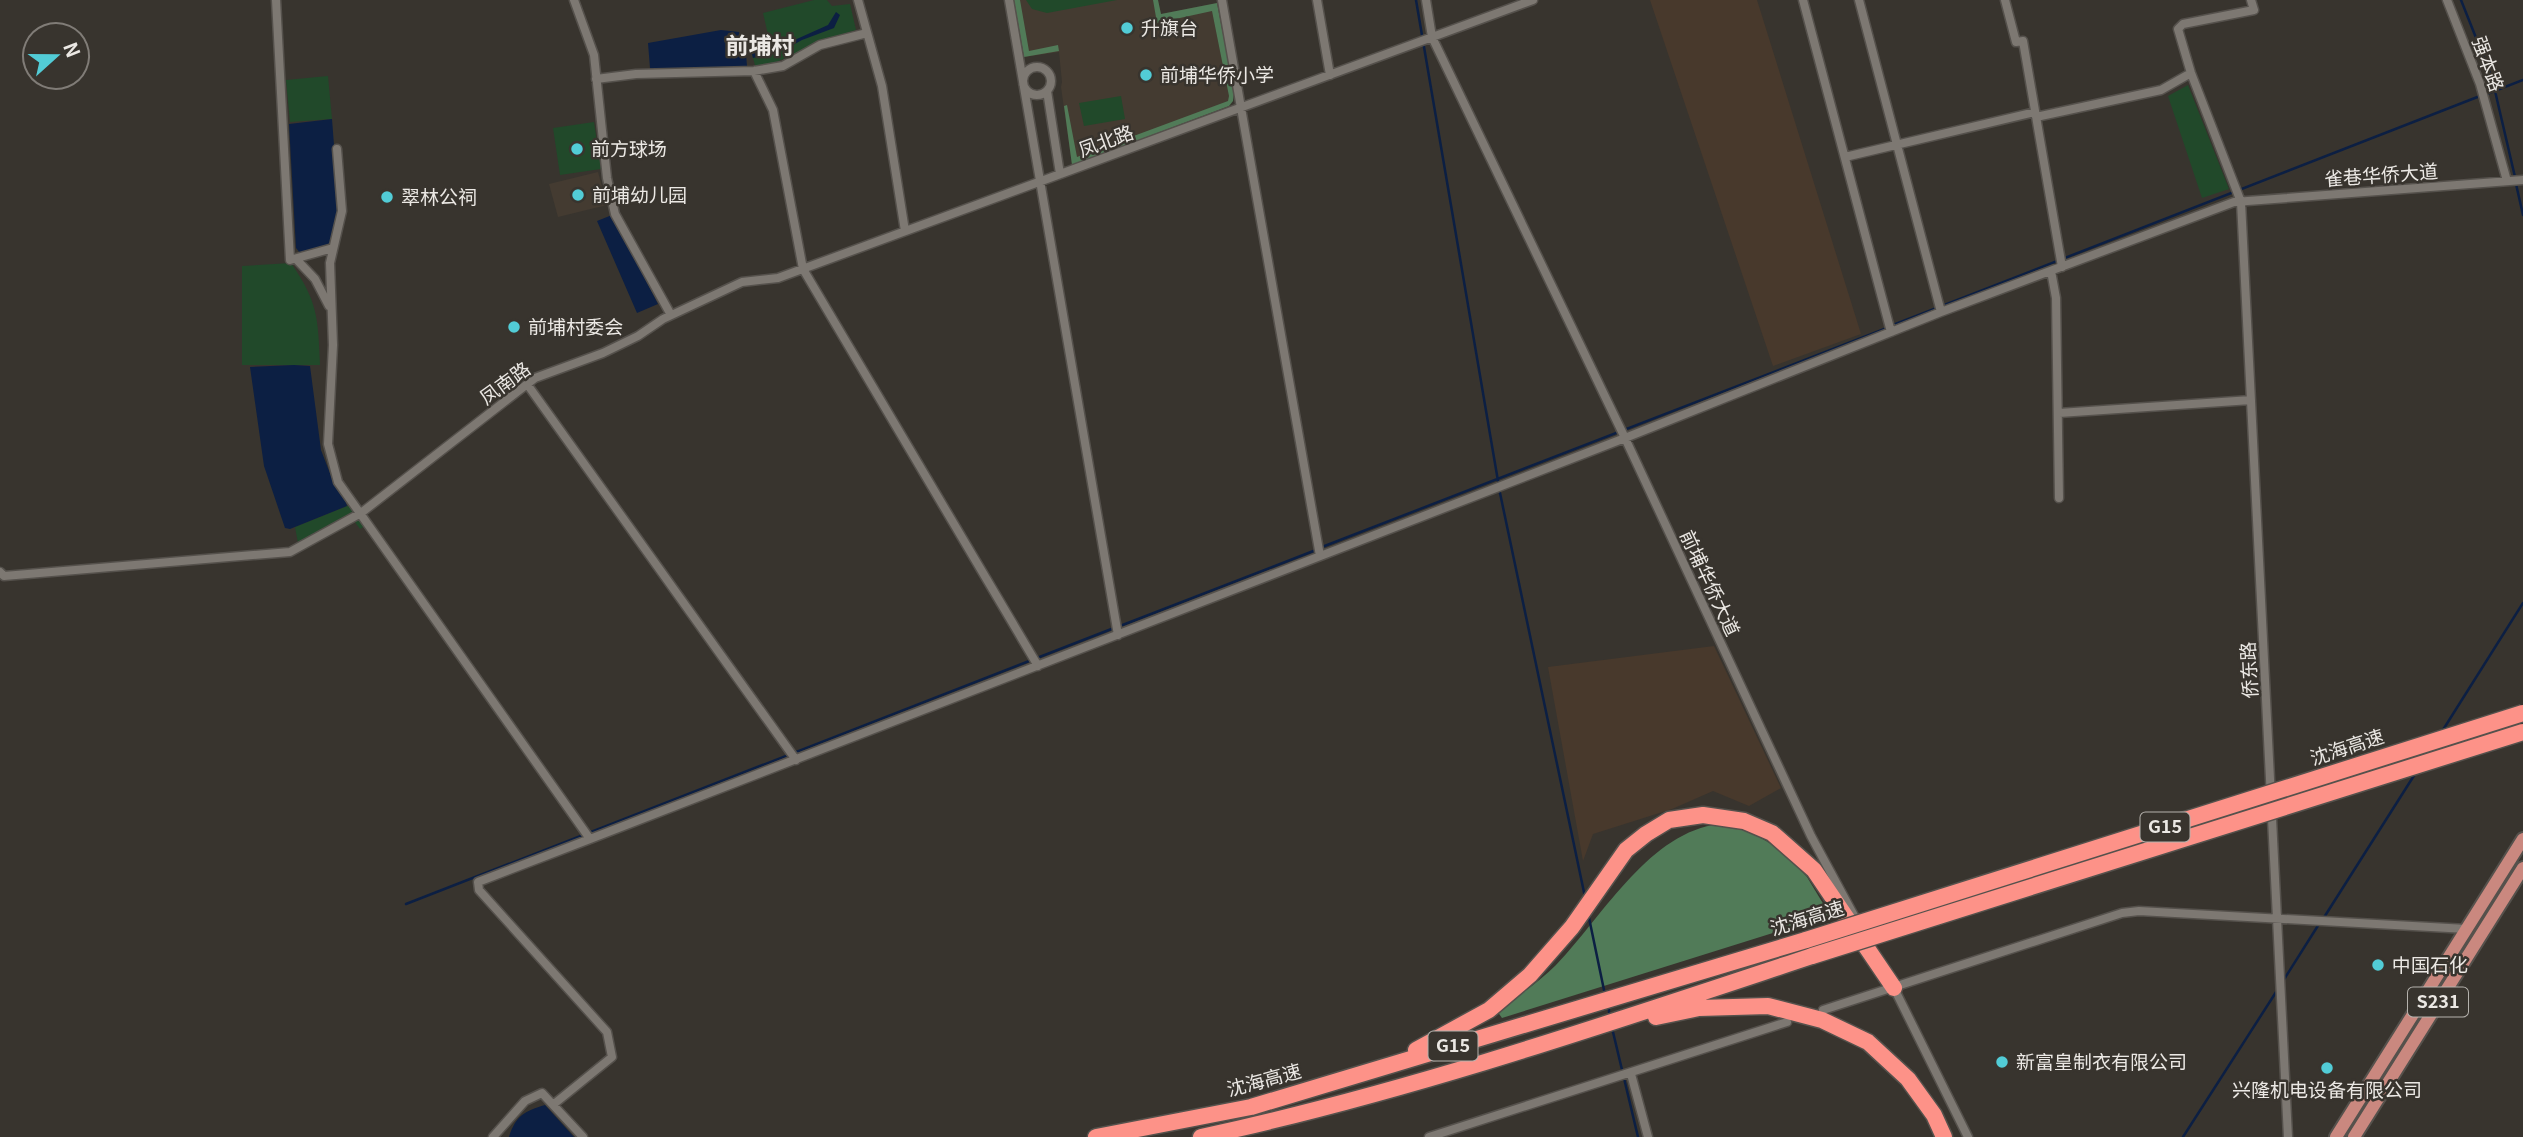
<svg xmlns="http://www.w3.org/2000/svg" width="2523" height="1137" viewBox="0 0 2523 1137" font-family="Georgia,'Noto Sans SC',serif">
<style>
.built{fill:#443b31}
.industrial{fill:#48392c}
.green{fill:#21492a}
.forest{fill:#517b58}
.water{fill:#0c1f43}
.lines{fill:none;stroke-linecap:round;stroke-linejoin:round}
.stream{stroke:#0c1f43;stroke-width:2.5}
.street-casing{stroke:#55514c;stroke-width:11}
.primary-casing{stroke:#55514c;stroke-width:16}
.highway-casing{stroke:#55514c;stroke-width:19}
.street{stroke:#7d7872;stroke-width:8}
.primary{stroke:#ca887f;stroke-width:12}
.highway{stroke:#fd9288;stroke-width:16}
.highway-bridge-casing{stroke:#55514c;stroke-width:19;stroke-linecap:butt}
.highway-bridge{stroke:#fd9288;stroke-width:16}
.poi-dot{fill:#52ccd6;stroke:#38342e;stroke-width:2.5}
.labels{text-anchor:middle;stroke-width:5;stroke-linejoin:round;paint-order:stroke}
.shield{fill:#38342e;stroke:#b5b2ad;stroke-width:2}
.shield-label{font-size:18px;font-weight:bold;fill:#ebe8e4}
.poi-label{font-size:19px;fill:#ebe8e4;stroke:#38342e;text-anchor:start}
.street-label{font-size:19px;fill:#ebe8e4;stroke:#38342e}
.quarter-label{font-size:23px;font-weight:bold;fill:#ebe8e4;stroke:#38342e}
</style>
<rect width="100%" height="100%" fill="#38342e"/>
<path class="built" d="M1014,0h144l3,14 56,-11 17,89 -1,9 -4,5 -157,59 -11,-78 1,-5 -3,-30 -35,5z
M598,172l9,33 -49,12 -9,-33z"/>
<path class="industrial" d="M1650,0h107l104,334 -88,32z
M1714,646l67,142 -32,18 -36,-15 -41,18 -79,25 -10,27 -35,-194z"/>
<path class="green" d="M814,0h13l5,6 18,-2 6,26c-35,10 -65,28 -100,39l-6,-22 20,-4 -7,-30z
M1026,0h91l-70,13 -15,-4z
M328,76l4,43 -42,3 -4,-42z
M2188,85l41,104 -27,9 -34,-102z
M1121,96l4,23 -41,7 -5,-23z
M594,122l7,47 -41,6 -7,-47z
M291,263c27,39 27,55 29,102h-78v-99z
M352,504l16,20 -8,5 -11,-15 -51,29 -3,-16z"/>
<path class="forest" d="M1014,0h6l9,51 29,-6 1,6 -35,6z
M1153,0h5l3,14 56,-11 17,89 -1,9 -4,5 -157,59 -8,-59 3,-1 10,52 151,-56 1,-5 -17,-85 -55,12z
M1739,825l44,26 24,26 23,38 -328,103 -5,-7c20,-14 42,-29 59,-46 44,-45 90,-128 157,-140 8,-1 18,0 26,0z"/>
<path class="water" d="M836,12l4,3 -6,13 -32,12 -18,10 -31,8 -3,-11 20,-4 9,4 49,-22z
M721,30l18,2 7,22 1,12 -7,3 -84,2 -6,-3 -2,-25z
M332,119l7,91 -8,35 -30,9 -5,-6 -7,-124z
M612,215l46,89 -21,9 -40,-92z
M294,365l16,1 11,84 10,26 12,17 4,13 -57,23 -5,-1 -21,-62 -14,-99z
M545,1105l29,32h-65c7,-22 16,-26 36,-32z"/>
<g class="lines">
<path class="stream" d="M1416,0l82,481
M2461,0l31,78 23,99
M2487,94l36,-14
M2516,184l7,31
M1893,325l587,-229
M1500,493l85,404
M1322,547l565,-219
M1120,626l196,-76
M2441,733l82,-130
M406,904l708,-276
M1588,913l16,77
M2323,919l92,-145
M2283,981l36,-57
M1609,1010v2
M1613,1032l25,105
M2183,1137l95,-148"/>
<g class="street-casing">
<path id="street" d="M276,0l14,260 43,-12
M574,0l20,55 13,123 8,36 56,101
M858,0l24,86 23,145
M1009,0l109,635
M1222,0l98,556
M1317,0l13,75
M1426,0l6,37 193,401 186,398 47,87
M1803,0l88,332
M1859,0l82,312
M2005,0l11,42 7,-1 39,226
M2251,0l3,10 -71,14 -5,5 13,44 50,129 47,935
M2447,0l33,84 27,97
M1023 81a14 14 0 1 1 28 0a14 14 0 1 1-28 0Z
M754,71l19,39 30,159 235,397
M596,79l40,-5 118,-3 29,-5 37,-21 47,-12
M1047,91l13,83
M2036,117l125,-27 30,-17
M337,149l5,62 -12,52 3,82 -5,99 10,38 252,357 1035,-401 316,-126 293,-110 289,-22
M1845,157l190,-45
M297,260l18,19 14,27
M2051,271l5,27 3,200
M527,384l269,376
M2059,413l192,-13
M0,572l4,4 286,-24 71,-39 174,-135 68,-25 35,-17 25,-17 79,-37 36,-4 755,-278
M1893,986l75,151
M1823,1010l299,-97 17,-2 328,18
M1631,1074l17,63
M554,1104l58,-47 -5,-25 -128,-142 -1,-8 112,-43
M493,1137l32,-36 17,-8 41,44
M1429,1137l358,-115"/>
</g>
<g class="primary-casing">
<path id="primary" d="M2336,1137l187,-298
M2354,1137l169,-269"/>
</g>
<g class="highway-casing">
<path id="highway" d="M1656,1017l43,-9 69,-2 54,14 46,22 40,37 26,36 10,22
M1416,1050l73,-40 41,-35 42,-48 54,-77 20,-16 23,-14 34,-5 41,6 28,12 42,37 80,118
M1096,1137l155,-30 555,-167
M1201,1137c208,-45 409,-114 611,-181"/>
</g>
<use href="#street" class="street"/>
<use href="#primary" class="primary"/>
<use href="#highway" class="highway"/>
<g class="highway-bridge-casing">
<path id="highway-bridge" d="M1806,940l717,-227
M1812,956l711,-224"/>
</g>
<use href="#highway-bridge" class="highway-bridge"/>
</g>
<g class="poi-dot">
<circle cx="1127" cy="28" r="7"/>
<circle cx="1146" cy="75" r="7"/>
<circle cx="577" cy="149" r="7"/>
<circle cx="578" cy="195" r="7"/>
<circle cx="387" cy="197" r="7"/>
<circle cx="514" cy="327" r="7"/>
<circle cx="2378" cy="965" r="7"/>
<circle cx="2002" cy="1062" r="7"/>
<circle cx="2327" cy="1068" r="7"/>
</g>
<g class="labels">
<g class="shield">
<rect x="2140.5" y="812.5" width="49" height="29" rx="5"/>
<rect x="2408" y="987.5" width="60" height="29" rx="5"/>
<rect x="1428.5" y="1031.5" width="49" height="29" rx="5"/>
</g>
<g class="shield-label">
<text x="2165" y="833">G15</text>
<text x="2438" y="1008">S231</text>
<text x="1453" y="1052">G15</text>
</g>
<g class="poi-label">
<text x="1141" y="35">升旗台</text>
<text x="1160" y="82">前埔华侨小学</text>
<text x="591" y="156">前方球场</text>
<text x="592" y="202">前埔幼儿园</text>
<text x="401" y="204">翠林公祠</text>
<text x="528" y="334">前埔村委会</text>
<text x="2392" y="972">中国石化</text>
<text x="2016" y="1069">新富皇制衣有限公司</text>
<text x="2327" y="1097" text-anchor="middle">兴隆机电设备有限公司</text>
</g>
<g class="street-label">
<text transform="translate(2488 64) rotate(70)" y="7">强本路</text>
<text transform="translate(1106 141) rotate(-20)" y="7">凤北路</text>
<text transform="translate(2381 175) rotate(-4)" y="7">雀巷华侨大道</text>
<text transform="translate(505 383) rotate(-36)" y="7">凤南路</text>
<text transform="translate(1710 583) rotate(65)" y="7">前埔华侨大道</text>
<text transform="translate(2249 670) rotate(-93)" y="7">侨东路</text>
<text transform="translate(2347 747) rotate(-18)" y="7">沈海高速</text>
<text transform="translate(1807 918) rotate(-17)" y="7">沈海高速</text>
<text transform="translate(1264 1080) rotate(-15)" y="7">沈海高速</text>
</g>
<g class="quarter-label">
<text x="760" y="54">前埔村</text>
</g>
</g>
<g transform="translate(56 56) rotate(69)"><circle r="33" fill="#38342e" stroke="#807c77" stroke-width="2"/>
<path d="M0-5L12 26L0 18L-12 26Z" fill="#52ccd6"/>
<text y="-10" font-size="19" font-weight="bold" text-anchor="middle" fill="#ebe8e4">N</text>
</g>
</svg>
